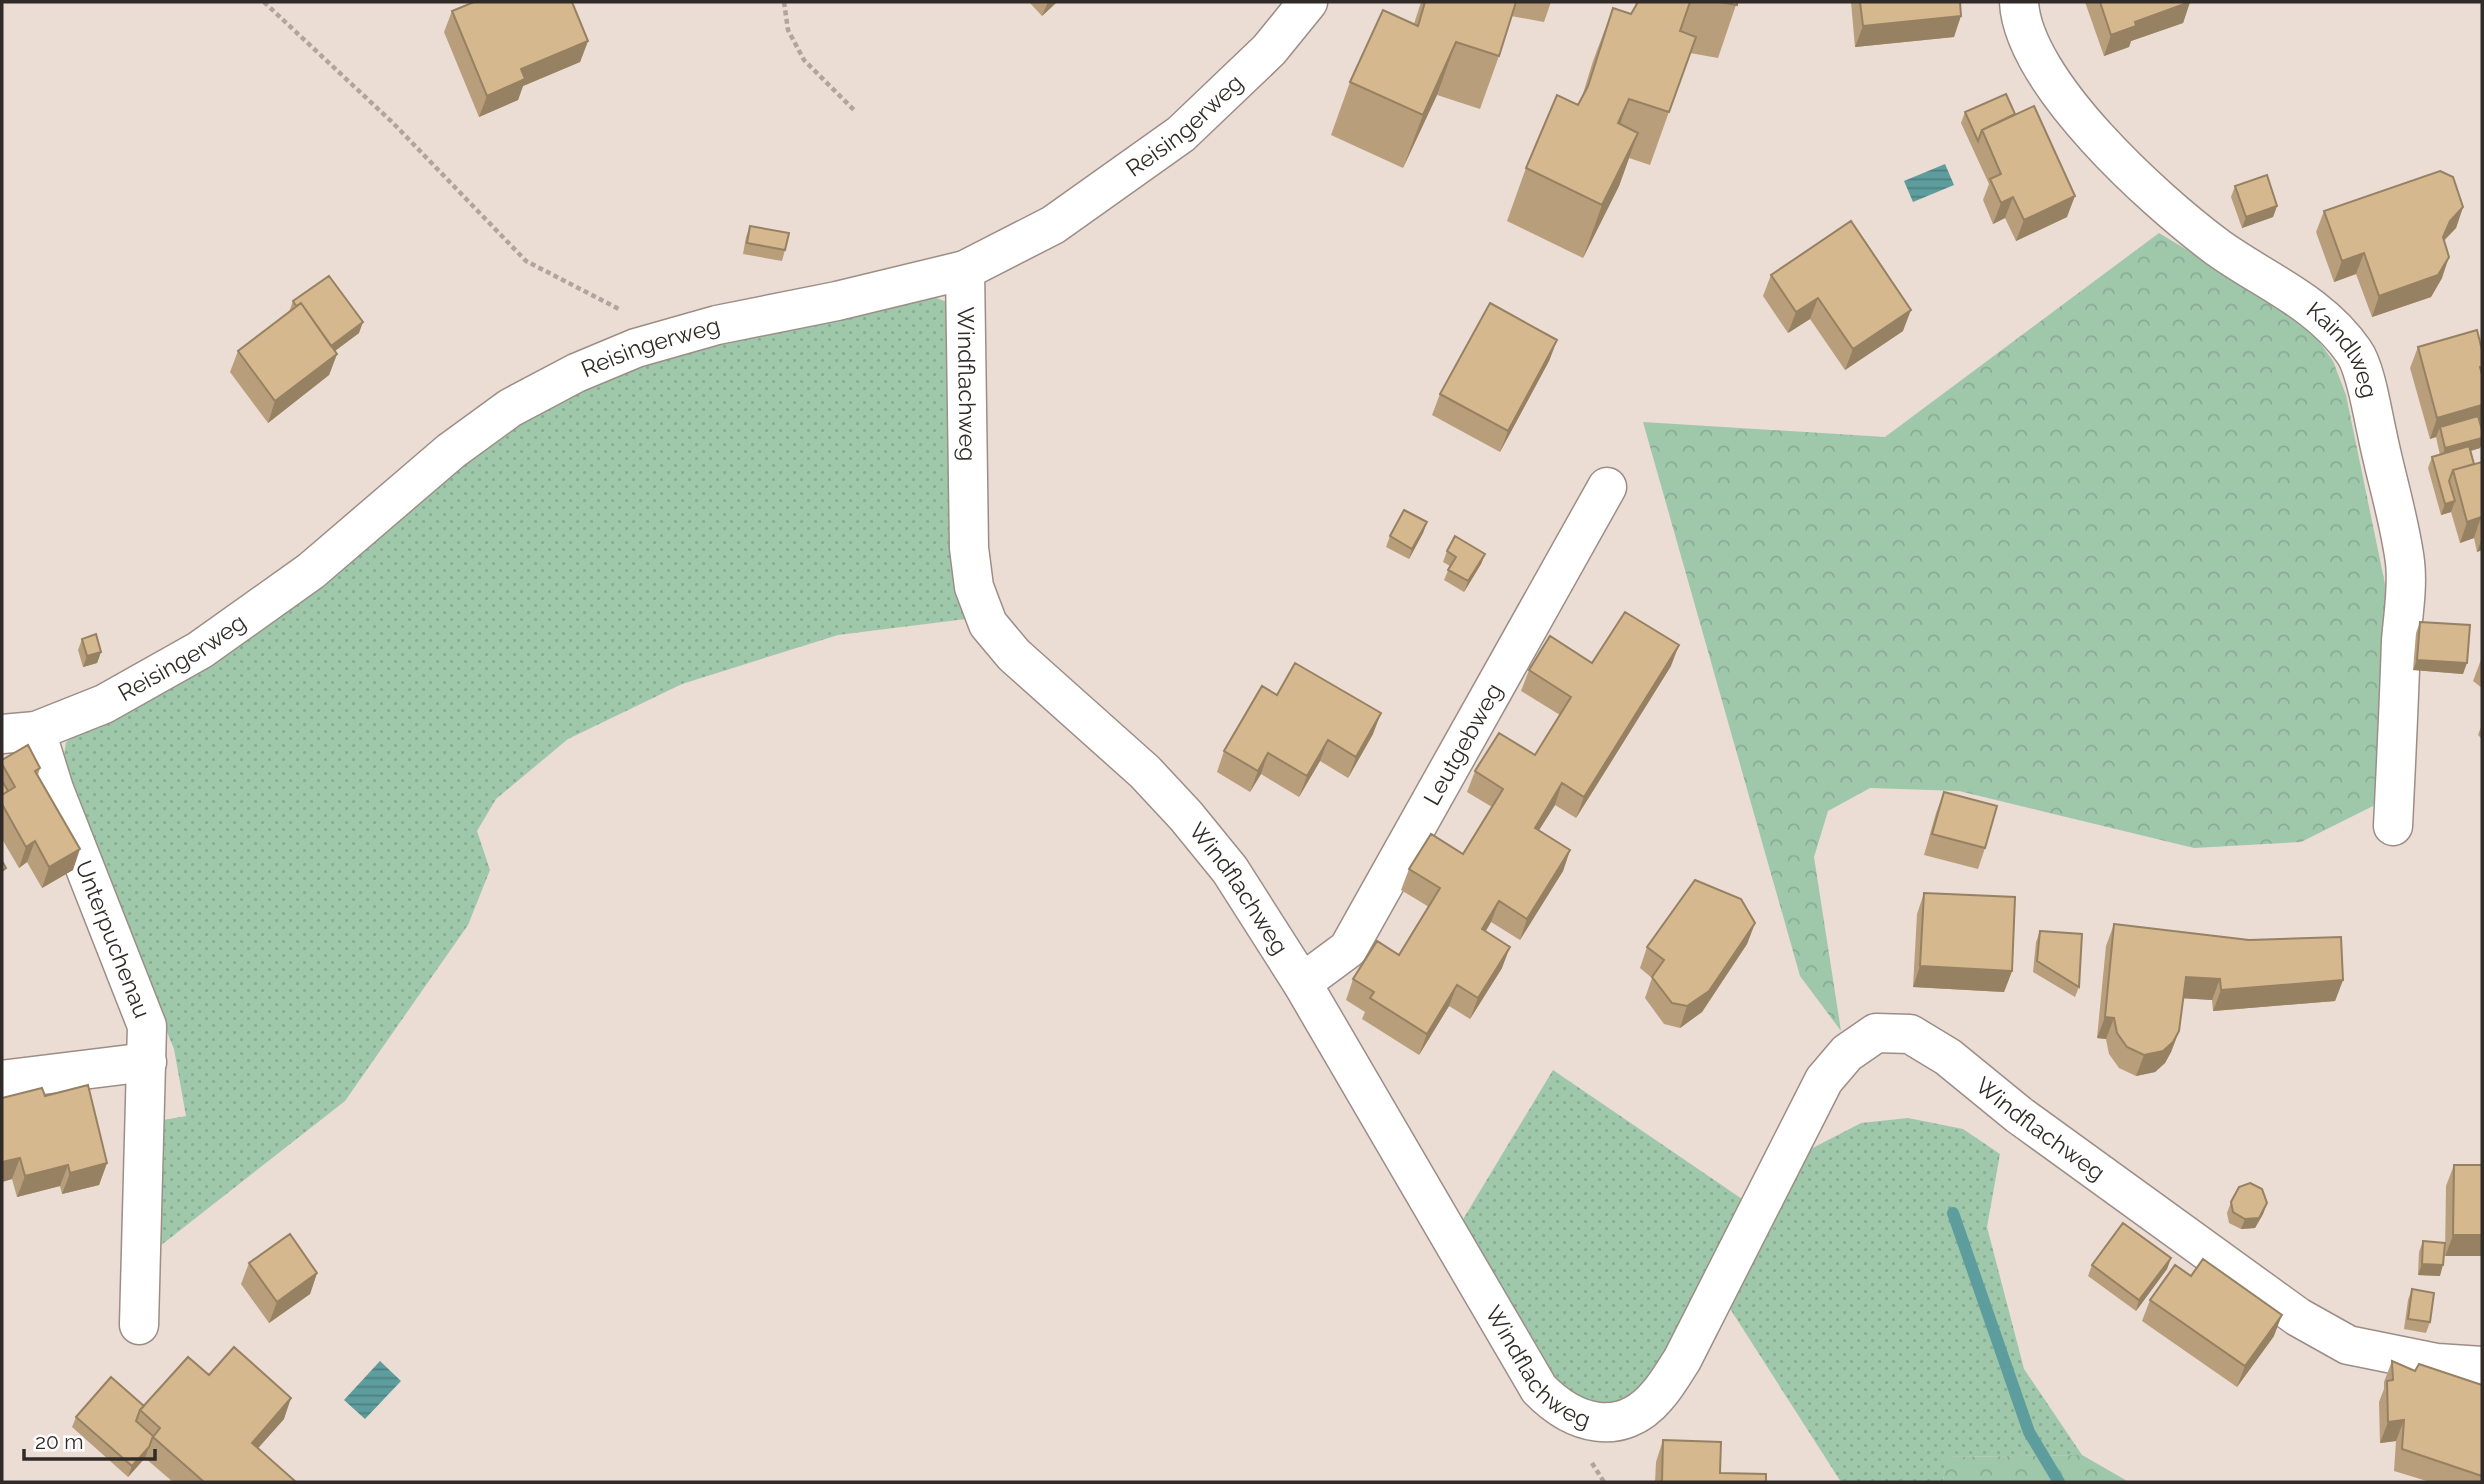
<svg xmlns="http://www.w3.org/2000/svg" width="2484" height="1484" viewBox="0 0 2484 1484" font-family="Raleway,sans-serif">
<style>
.grass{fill:url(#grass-dots)}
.forest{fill:url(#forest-crowns)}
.water{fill:url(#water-rules)}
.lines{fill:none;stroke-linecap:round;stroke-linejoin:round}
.stream{stroke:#5e9d9d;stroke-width:12}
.street-casing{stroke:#9c8e86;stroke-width:41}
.path{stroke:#b0a49e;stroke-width:4.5;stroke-dasharray:5 3.5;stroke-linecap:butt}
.street{stroke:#fff;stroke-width:38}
.wall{fill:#b89e7a}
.shaded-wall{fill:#968163}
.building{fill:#d6b88e;stroke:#968163;stroke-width:2}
.labels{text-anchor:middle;stroke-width:5;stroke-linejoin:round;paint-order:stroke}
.street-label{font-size:23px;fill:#302b28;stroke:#fff}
</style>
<defs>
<pattern id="grass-dots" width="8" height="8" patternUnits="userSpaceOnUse" patternTransform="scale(1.75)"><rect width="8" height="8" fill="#9fc8aa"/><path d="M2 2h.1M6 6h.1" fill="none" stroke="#89ac92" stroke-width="1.8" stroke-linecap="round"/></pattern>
<pattern id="forest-crowns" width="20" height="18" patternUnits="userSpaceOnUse" patternTransform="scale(1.75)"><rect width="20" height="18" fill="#9fc8aa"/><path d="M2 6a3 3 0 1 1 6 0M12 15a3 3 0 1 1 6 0" fill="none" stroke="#89ac92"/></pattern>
<pattern id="water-rules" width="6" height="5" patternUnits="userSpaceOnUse" patternTransform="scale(1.75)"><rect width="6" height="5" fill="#5e9d9d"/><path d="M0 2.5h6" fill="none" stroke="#4e8080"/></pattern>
</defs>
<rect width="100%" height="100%" fill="#ebdcd4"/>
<path class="grass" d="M931,296l16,6 19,317 -128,16 -156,49 -114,55 -72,60 -19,32 13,39 -22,55 -123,176 -185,145 3,-126 23,-4 -12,-67 -107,-262 -4,-26 3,-19 330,-229 151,-112 149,-58z
M1553,1070l192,131 -75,147 -24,37 -25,18 -24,6 -39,-18 -99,-165z
M1908,1118l55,11 37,25 -13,73 37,142 58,86 -135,2 -4,25h-102l-114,-178 76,-151 58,-30z"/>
<path class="forest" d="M2159,233l73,44 81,56 20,28 13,34 40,194 3,46 -5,140 -11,31 -72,36 -107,6 -235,-57 -89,-3 -42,23 -14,46 27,174 -41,-55 -157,-554 242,15z
M2082,1455l47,27h-186l3,-25z"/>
<path class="water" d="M1945,164l9,21 -41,17 -9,-21z
M380,1361l21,20 -36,38 -21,-19z"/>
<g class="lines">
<path class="stream" d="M1953,1213l76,219 30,50"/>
<g class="street-casing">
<g id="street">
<path id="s1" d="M2019,2c4,80 135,198 198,245 47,34 103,55 137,105 12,17 18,60 23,81 8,41 23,88 28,129 3,25 -2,54 -4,79 -2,62 -5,123 -8,185"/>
<path id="s2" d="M965,270l4,278 5,39 14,37 26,31 131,117 41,44 44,54 72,113 237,406c34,35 82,50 118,7 10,-11 17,-24 25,-36l142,-280 23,-27 29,-20 34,1 38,23 71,58 279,202 50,28 89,18 45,3"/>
<path id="s3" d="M36,731l18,58 93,237 -8,299"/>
<path id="s4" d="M2,734l34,-3 68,-27 96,-54 111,-79 140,-120 59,-43 66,-35 60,-25 81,-23 120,-24 128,-31 88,-45 128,-91 88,-84 39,-48"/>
<path id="s5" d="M1302,983l46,-34 259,-462"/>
<path d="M2,1080l145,-18"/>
</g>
</g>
<path class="path" d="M264,2l128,120 134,139 93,48
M784,2l4,28 16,30 51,51
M1592,1463l12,19"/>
<use href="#street" class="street"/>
</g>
<path class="wall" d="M1029,2h28l-15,14z
M1421,2h130l-7,20 -33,-6 -12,40 -19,53 -43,-14 -34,73 -72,-33 19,-53 64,-58z
M1636,2h101l-19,56 -28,-5 -40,112 -21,-7 -10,28 -36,72 -76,-37 19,-53 52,-63 4,-8 11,-36 20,-53 18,6 4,-7z
M1851,2h109l-6,35 -99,10z
M2085,2h105l-7,21 -52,18 -2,6 -25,9z
M452,11l136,30 -8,21 -57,24 -5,14 -39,17 -35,-85z
M1965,112l50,2 52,103 -51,24 -11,-23 -12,6 -10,-24 6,-16 -28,-61z
M2235,186l42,20 -4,11 -31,11 -11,-31z
M2463,207l-7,21 -12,13 -2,37 -11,19 -59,20 -16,-43 -22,8 -18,-50 8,-21z
M750,226l35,24 -3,11 -39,-7 3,-17z
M1771,275l132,56 -58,39 -35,-51 -22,14 -25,-37z
M293,301l66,32 -24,18 2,3 -8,21 -61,48 -38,-51 8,-21 51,-39z
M1557,340l-8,21 -49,91 -68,-37 8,-21z
M2418,347l64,3v74l-1,1 1,5v13l-2,5 -9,3 3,13 8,-2v88l-5,2 -3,-14 -14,5 -9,-31 -10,3 -13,-47 4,-11 8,-2 -4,-18 -6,2 -20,-71z
M1427,522l-4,11 -14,26 -23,-12 4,-11z
M1447,551l38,3 -4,10 -17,28 -20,-12 6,-14 -7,-4z
M2420,622l43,52 -50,-4 3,-37z
M82,639l19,13 -4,11 -14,4 -5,-17z
M2482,657v31l-9,-7z
M1592,663l79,3 -95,152 -21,-13 -16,25 31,20 -7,21 -43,69 -29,-18 -5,9 16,37 -32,51 -21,-13 -30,49 -57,-36 3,-7 -19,-12 7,-21 46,-24 30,-48 -28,-17 8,-21 54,-15 29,-47 -25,-15 8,-21 60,-16 25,-40 -39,-24 8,-21z
M1277,695l96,39 -25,44 -28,-17 -21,36 -38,-23 -11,18 -33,-20 7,-21z
M2482,724v15l-4,-4z
M2,760l38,8 -2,7 35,95 -31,18 -15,-26 -8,6 -17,-29z
M1944,792l41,56 -7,21 -54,-14 12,-42z
M1924,893l88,78 -8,21 -91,-5 4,-73z
M1755,923l-8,21 -45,68 -22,16 -16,-4 -19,-26 7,-20 -12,-10 7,-21z
M2114,924l229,56 -8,21 -122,10 -1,-11 -29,-2 -4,33 -8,21 -6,11 -10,9 -19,4 -17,-8 -10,-14 -3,-15 -9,-1 9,-92z
M2040,931l39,56 -4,10 -42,-25 3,-30z
M45,1096l62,67 -8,22 -37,9 -2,-8 -43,11 -5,-18 -10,3v-84z
M2454,1165h28l-37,91 1,-70z
M2231,1202l36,1 -4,11 -8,14 -14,1 -12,-6 -2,-10z
M2423,1241l17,35 -22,-1 1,-23z
M2171,1258l-4,11 -31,42 -48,-35 4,-11z
M249,1263l68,10 -7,21 -41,29 -28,-39z
M2412,1289l18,33 -4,11 -22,-4 4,-29z
M2150,1300l124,36 -37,51 -95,-66z
M2392,1361l23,10 67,14v97h-52l-36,-11 2,-30 -16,2 -1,-41 5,-13v-7z
M209,1375l75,44 -26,29 38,34h-123l-28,-24 -17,19 -56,-50 4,-10 68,-11z
M1663,1440l57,33 46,9h-111l1,-20z"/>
<path class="shaded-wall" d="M1048,2h9l-15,14z
M2190,2l-7,21 -52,18 -2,6 -25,9 7,-21 24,-13z
M1961,16l-7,21 -99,10 8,-21z
M588,41l-8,21 -57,24 -5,14 -39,17 8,-21 34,-27z
M1456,42l-19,53 -34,73 20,-53z
M1629,99l-19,53 8,-29z
M1638,133l-19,53 -36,72 19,-53z
M2075,196l-8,21 -51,24 8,-21z
M2013,197l-8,21 -12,6 8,-21z
M2277,206l-4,11 -31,11 4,-11z
M2463,207l-7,21 -14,14 1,-5 7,-16z
M2364,253l-8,21 -22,8 8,-21z
M2449,257l-7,21 -11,19 -59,20 7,-21z
M1818,298l-8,21 -22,14 8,-21z
M1911,310l-8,21 -58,39 8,-21z
M363,322l-4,11 -39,29 4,-11z
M1557,340l-8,21 -49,91 8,-21z
M337,354l-8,21 -61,48 7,-22z
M2482,405v19l-40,12 -2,-9 -4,10 -6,2 7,-21z
M2482,438v5l-2,5 -39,11 4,-11z
M2455,501l-4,11 -10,3 4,-11z
M2481,517l-7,21 -14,5 7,-21z
M1427,522l-4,11 -14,26 3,-10z
M2482,538v12l-5,2z
M1485,554l-4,10 -17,28 4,-11z
M1679,645l-8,21 -95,152 8,-21z
M101,652l-4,11 -14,4 4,-11z
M2417,660l50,3 -4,11 -50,-4z
M1381,713l-8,21 -25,44 8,-21z
M1328,740l-8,21 -21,36 8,-21z
M1268,753l-7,21 -11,18 8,-21z
M1562,783l-7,22 -28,44 8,-21z
M35,841l-8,21 -8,6 7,-21z
M80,849l-7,21 -31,18 7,-21z
M1570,850l-7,21 -43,69 7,-21z
M1499,901l-8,21 -17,28 8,-21z
M1755,923l-8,21 -45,68 -22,16 7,-22z
M1510,947l-8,21 -32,51 8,-21z
M1920,966l92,5 -8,21 -91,-5z
M2186,977l34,2 -8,21 -34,-2z
M2343,980l-8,21 -122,10 8,-21z
M1457,985l-8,21 -30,49 8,-21z
M2105,1017l9,1 -8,21 -9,-1z
M2179,1031l-8,21 -6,11 -10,9 -19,4 8,-21z
M20,1158l-8,21 -10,3v-20z
M107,1163l-8,22 -37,9 8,-21z
M68,1165l-8,21 -43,11 8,-21z
M2267,1203l-4,11 -8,14 -14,1 4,-10z
M2453,1235h29v21h-37z
M2171,1258l-4,11 -31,42 3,-11z
M2422,1264l21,1 -3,11 -22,-1z
M317,1273l-7,21 -41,29 8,-21z
M2282,1315l-8,21 -37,51 8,-21z
M291,1398l-7,21 -40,45 8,-21z
M2404,1420l-8,21 -16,2 8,-21z
M149,1447l-4,11 -17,19 4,-11z"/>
<path class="building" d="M474,2h98l16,39 -67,28 4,10 -38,17 -35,-85z
M1425,2h91l-17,54 -43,-14 -33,73 -73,-33 33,-72 35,16z
M1638,2h52l-10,29 16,6 -27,75 -40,-13 -11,24 20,10 -36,72 -76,-37 31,-73 21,10 10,-19 25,-78 18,6z
M1720,2h17v3z
M1860,2h100l1,14 -98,10z
M2100,2h90l-55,20 1,4 -25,9z
M2006,94l9,20 -33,16 -4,11 -13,-29z
M2034,106l41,90 -51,24 -11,-23 -12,6 -11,-24 11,-5 -19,-44z
M2440,171l13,6 10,30 -13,14 -7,16 6,20 -11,18 -59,21 -15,-43 -22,8 -18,-50z
M2267,175l10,31 -31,11 -11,-31z
M1851,221l60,89 -58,39 -35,-51 -22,14 -25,-37z
M750,226l39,7 -4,17 -38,-7z
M329,276l34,46 -32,24 -30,-43 -5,3 -3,-5z
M301,303l36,51 -62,47 -37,-50z
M1490,303l67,37 -49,91 -68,-37z
M2477,330l5,20v17h-2l2,8v30l-45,13 -19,-71z
M2478,416l4,14v8l-37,10 -5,-21z
M2469,446l5,18 -21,6 -4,11 6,20 -10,3 -13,-47z
M2482,462v59l-1,-4 -14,5 -14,-52z
M1404,510l23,12 -15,27 -22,-13z
M1455,536l30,18 -17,27 -20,-11 8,-13 -9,-6z
M1625,612l54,33 -95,152 -22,-14 -27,45 35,22 -43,69 -28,-18 -17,28 28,18 -32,51 -21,-13 -30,49 -57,-36 4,-6 -21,-13 24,-38 22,14 41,-67 -31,-19 22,-35 32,20 40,-65 -28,-18 24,-38 36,22 36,-58 -42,-27 21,-34 42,27z
M2420,622l50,3 -3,38 -50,-3z
M96,634l5,18 -14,4 -5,-17z
M1295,663l86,50 -25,44 -28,-17 -21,36 -39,-23 -10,18 -34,-20 38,-65 15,9z
M28,745l12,23 -5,3 45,78 -31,18 -14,-26 -9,6 -24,-43v-9l13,-8 -13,-23v-4z
M2,781l6,10 -6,4z
M1944,792l53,14 -12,42 -53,-14z
M2,861l4,7 -4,3z
M1695,880l46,19 14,24 -46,68 -22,15 -15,-3 -20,-26 12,-17 -17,-13z
M1924,893l91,4 -3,74 -92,-5z
M2114,924l135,16 92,-3 2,43 -122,10 -1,-11 -34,-2 -7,54 -6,11 -10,9 -19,4 -17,-8 -10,-14 -3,-15 -9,-1z
M2040,931l42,3 -3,53 -42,-26z
M88,1085l19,78 -37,10 -2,-8 -43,11 -5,-18 -18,4v-64l40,-10 3,8z
M2454,1165h28v70h-29z
M2250,1183l12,6 5,14 -8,15 -14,1 -12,-7 -2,-10 8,-15z
M2123,1223l48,35 -32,42 -47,-35z
M290,1234l27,39 -40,29 -28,-39z
M2423,1241l22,2 -2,22 -21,-1z
M2203,1259l79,56 -37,51 -95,-66 25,-35 16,11z
M2412,1289l22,4 -4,29 -22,-3z
M234,1347l57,51 -39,45 44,39h-92l-51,-45 7,-9 -20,-18 48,-53 21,18z
M2392,1361l23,10 4,-7 63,21v91l-80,-27 2,-29 -16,2 -1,-41 6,-1z
M111,1377l33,29 -4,4 -4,11 17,15 -4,11 -17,19 -56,-49z
M1663,1440l58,2 -1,31 46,1v8h-104z"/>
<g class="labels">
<g class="street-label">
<text dy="8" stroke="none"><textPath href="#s4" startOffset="1353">Reisingerweg</textPath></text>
<text dy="8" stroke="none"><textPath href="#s4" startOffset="765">Reisingerweg</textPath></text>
<text dy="8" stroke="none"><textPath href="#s1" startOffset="488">Kaindlweg</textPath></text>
<text dy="8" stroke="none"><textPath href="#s2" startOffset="114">Windflachweg</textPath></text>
<text dy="8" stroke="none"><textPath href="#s4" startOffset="198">Reisingerweg</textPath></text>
<text dy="8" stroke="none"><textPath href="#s5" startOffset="292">Leutgebweg</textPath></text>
<text dy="8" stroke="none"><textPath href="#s2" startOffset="723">Windflachweg</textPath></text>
<text dy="8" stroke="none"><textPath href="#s3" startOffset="222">Unterpuchenau</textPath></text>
<text dy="8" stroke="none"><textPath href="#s2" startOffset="2067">Windflachweg</textPath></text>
<text dy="8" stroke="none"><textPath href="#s2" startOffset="1290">Windflachweg</textPath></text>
</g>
</g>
<rect width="2484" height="1484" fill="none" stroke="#302b28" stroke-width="7"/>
<path d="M24 1449v10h131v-10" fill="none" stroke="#302b28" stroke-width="3.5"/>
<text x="35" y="1449" font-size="21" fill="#302b28" stroke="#ffffff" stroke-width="5" paint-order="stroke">20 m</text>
</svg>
